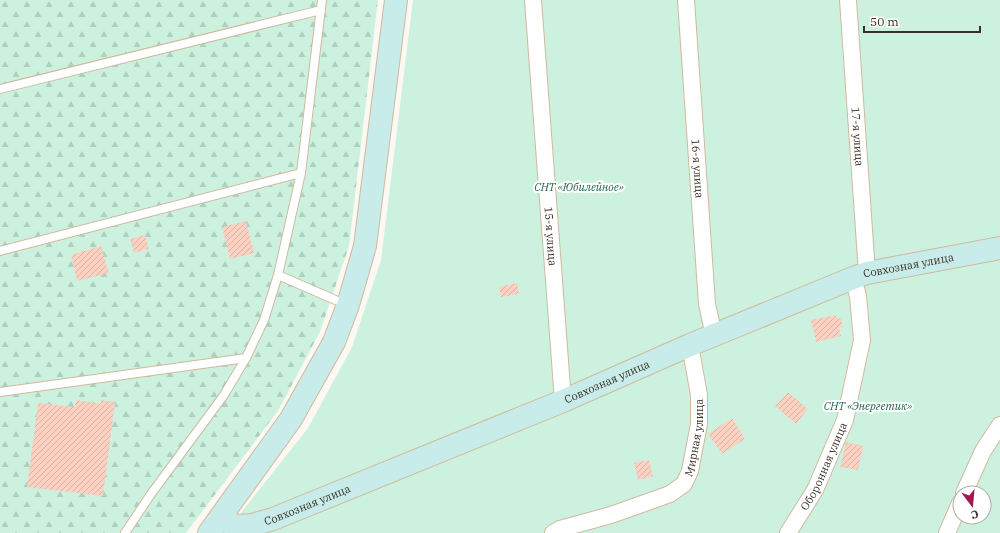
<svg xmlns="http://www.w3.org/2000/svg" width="1000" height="533" viewBox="0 0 1000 533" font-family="'IBM Plex Serif',serif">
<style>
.forest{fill:url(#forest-firs)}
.green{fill:#ccf2df;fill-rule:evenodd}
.building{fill:url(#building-hatch)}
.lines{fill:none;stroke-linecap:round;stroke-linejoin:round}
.lane-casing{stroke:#d1b99b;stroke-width:10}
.street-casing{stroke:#d1b99b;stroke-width:18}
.secondary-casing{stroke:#d1b99b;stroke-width:24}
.lane{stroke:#fff;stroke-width:8}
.street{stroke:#fff;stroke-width:16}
.secondary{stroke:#c8ecea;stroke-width:22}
.labels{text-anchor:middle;stroke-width:4;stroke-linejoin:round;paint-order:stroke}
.street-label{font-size:11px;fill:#392f24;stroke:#fff}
.park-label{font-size:11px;font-style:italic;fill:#1e664b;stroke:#fff}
</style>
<defs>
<pattern id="forest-firs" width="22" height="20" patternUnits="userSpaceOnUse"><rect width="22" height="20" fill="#ccf2df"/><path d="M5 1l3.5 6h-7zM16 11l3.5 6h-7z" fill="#b0d0bf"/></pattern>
<pattern id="building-hatch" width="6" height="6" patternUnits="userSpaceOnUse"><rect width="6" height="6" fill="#fcd1c1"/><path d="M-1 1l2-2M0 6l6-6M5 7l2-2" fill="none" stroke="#d9b4a6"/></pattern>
</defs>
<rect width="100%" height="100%" fill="#fdf8f2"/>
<path class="forest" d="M0,0h378l-29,246 -29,86 -42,79 -92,122h-186z"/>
<path class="green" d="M413,0h587v533h-775l83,-105 44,-81 29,-87zM960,493h24v24h-24z"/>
<path class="building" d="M246,221l8,32 -24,6 -8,-32z
M145,235l4,14 -15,4 -4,-14z
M101,246l8,27 -32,8 -6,-26z
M517,283l2,11 -18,3 -2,-10z
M836,315l1,4 4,-1 2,9 -4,1 2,8 -25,6 -5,-22z
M788,392l20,17 -12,15 -21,-18z
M76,400l25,4v-4l14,2 -12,94 -76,-9 11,-84 37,4z
M732,418l13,21 -23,15 -14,-20z
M846,442l17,4 -5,24 -18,-3z
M649,460l4,16 -15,4 -4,-17z"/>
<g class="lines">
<g class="lane-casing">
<path id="lane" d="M0,89l321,-79
M0,251l301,-78
M278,275l69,30
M0,392l246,-34
M125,533l26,-39 73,-99 22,-37 18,-38 14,-45 23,-102 21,-173"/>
</g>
<g class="street-casing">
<g id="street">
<path id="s1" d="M533,0l30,401"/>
<path id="s2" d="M686,0l21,304 7,32"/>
<path id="s3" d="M848,0l19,273"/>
<path d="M964,493l19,-42 17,-26"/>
<path id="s4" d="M553,533l7,-4 51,-14 59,-21 14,-10 6,-13 9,-47v-29l-9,-50"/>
<path id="s5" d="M788,533l27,-43 30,-70 17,-80 -4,-44 -5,-18"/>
<path d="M947,533l13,-30"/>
</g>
</g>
<g class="secondary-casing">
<g id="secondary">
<path id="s6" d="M220,518l15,8 17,-1 21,-6 290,-118 127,-56 163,-67 14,-5 133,-25"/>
<path d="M209,533l82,-114 43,-77 14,-37 17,-59 31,-246"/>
</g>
</g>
<use href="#lane" class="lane"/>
<use href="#street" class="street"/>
<use href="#secondary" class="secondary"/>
</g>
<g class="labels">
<g class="street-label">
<text dy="4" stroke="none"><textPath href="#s3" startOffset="137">17-я улица</textPath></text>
<text dy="4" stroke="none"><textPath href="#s2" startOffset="169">16-я улица</textPath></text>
<text dy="4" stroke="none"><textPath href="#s1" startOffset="237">15-я улица</textPath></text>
<text dy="4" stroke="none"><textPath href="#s6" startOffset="741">Совхозная улица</textPath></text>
<text dy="4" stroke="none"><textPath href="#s6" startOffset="417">Совхозная улица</textPath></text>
<text dy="4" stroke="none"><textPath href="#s4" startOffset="189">Мирная улица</textPath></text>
<text dy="4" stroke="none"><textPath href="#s5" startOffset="76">Оборонная улица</textPath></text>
<text dy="4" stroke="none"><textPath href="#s6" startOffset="93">Совхозная улица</textPath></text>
</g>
<g class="park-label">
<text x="579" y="191">СНТ «Юбилейное»</text>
<text x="868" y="410">СНТ «Энергетик»</text>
</g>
</g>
<g transform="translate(972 505) rotate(164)"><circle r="19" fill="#ffffff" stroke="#b0aca7"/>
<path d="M0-3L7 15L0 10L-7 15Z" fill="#a81650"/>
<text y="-6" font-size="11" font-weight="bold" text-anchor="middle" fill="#392f24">С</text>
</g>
<path d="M864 26v6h116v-6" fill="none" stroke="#392f24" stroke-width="2"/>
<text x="870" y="26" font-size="12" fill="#392f24" stroke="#ffffff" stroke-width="3" paint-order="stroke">50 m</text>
</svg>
